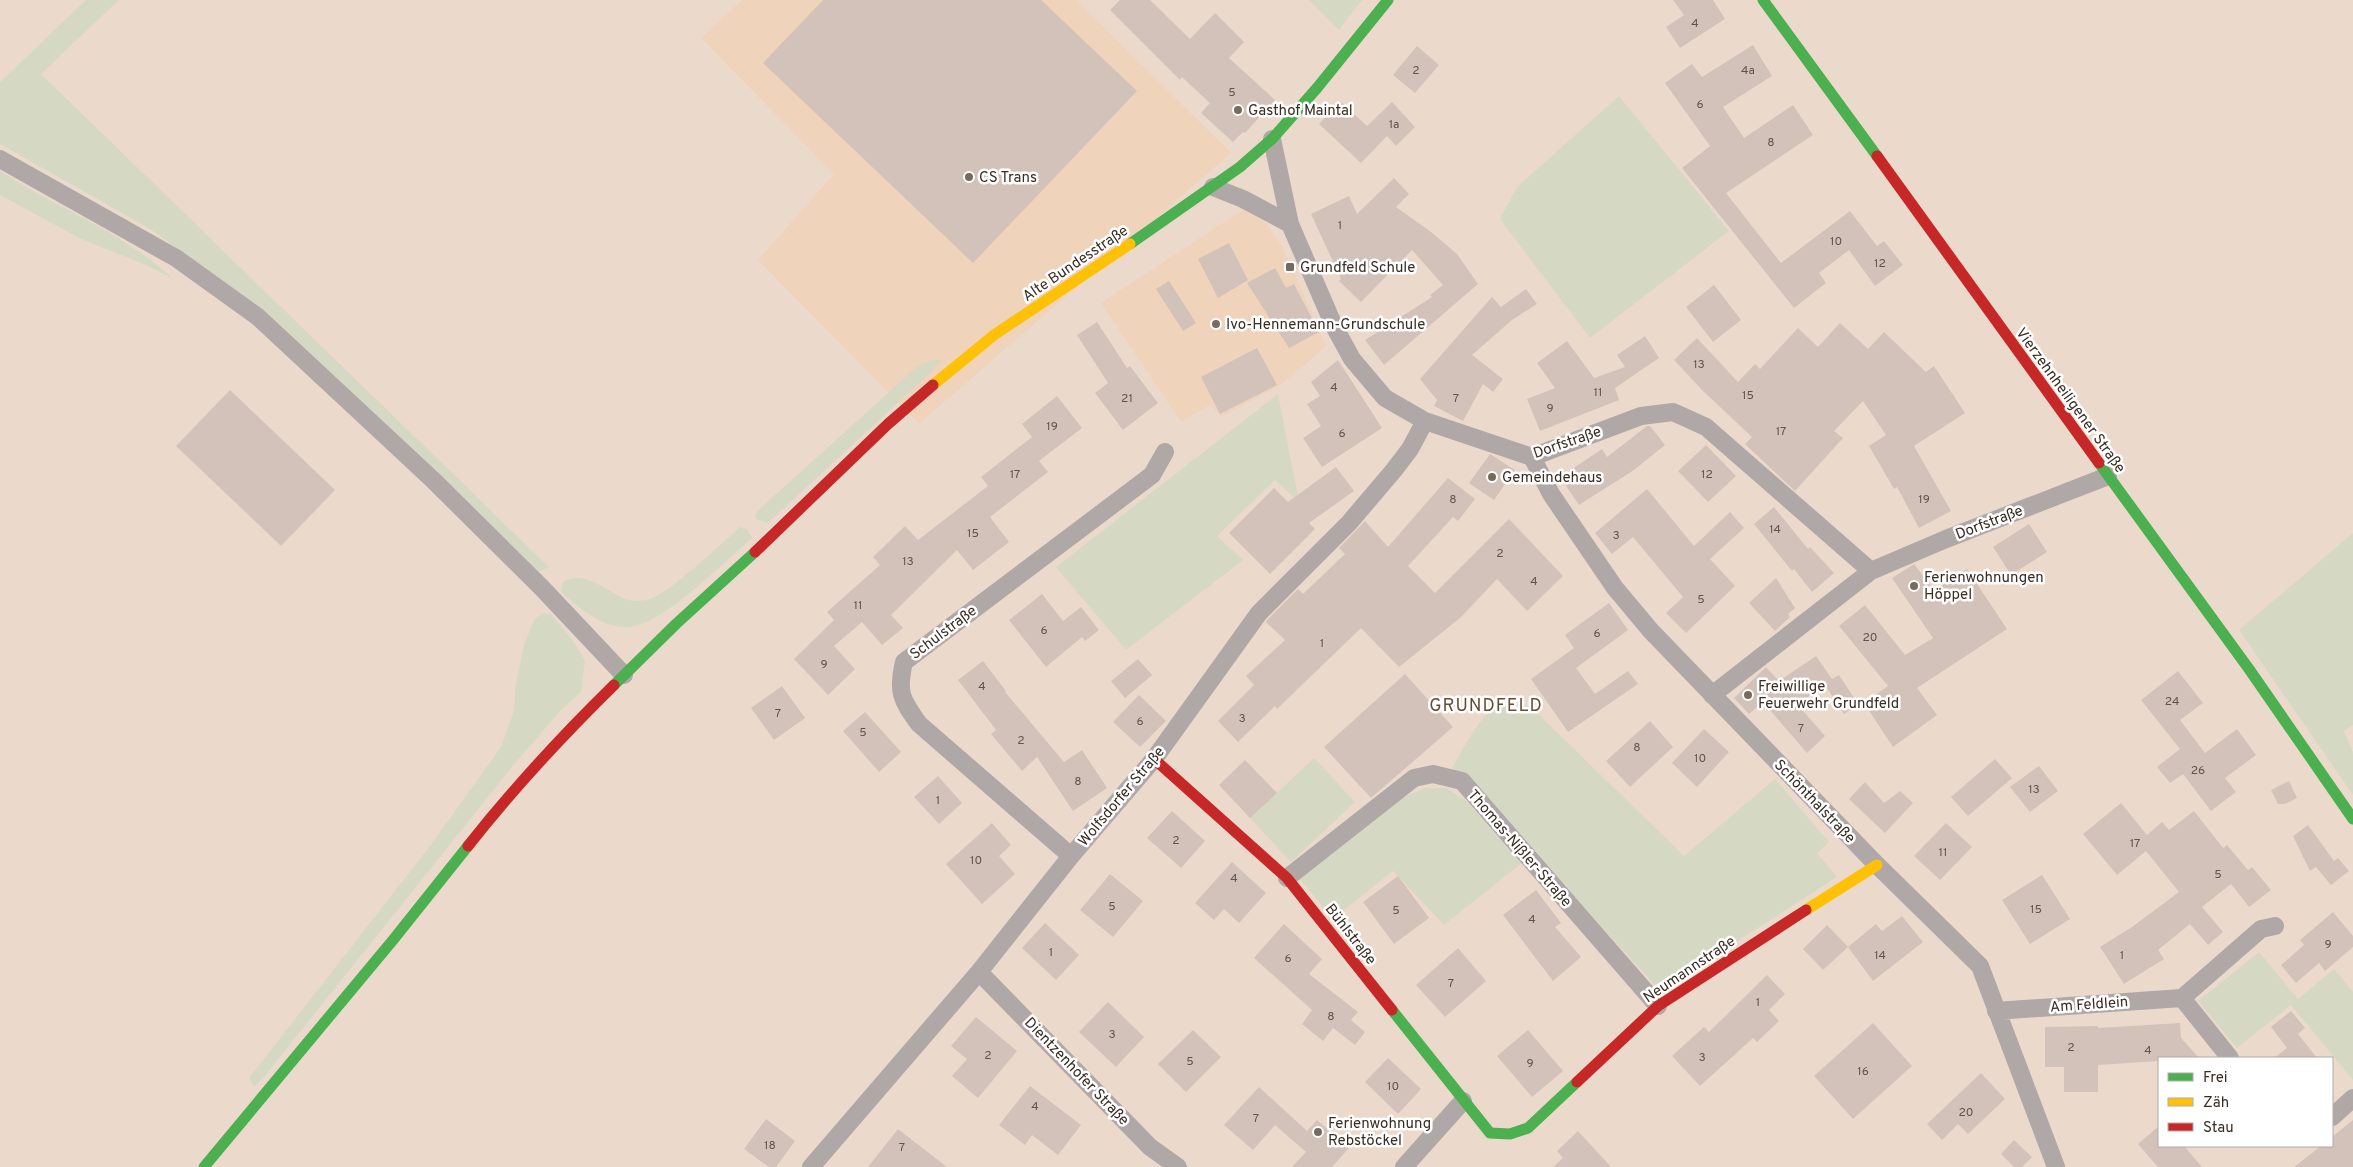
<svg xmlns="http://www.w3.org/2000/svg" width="2353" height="1167" viewBox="0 0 2353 1167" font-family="Overpass,sans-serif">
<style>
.built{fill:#efd3bb}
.green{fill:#d5d9c4}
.building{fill:#d3c2b9}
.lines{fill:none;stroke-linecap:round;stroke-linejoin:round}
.street{stroke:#b0a8a6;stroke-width:18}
.fast{stroke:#4caf50;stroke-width:11}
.slow{stroke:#ffc107;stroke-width:11}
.jam{stroke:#c62828;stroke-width:11}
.poi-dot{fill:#776a5e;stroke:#fff;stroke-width:2}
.labels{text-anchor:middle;stroke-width:5;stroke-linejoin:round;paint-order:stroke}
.number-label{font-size:12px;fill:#61544a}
.poi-label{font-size:15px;fill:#392d23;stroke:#fff;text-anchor:start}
.street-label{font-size:15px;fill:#392d23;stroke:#fff}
.quarter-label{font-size:18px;letter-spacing:1px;fill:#654c34;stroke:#fff}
</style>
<rect width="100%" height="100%" fill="#ebdacb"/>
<path class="built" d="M742,0h334l155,153 -312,271 -161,-164 76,-86 -133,-136z
M1244,209l23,15 16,24 43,98 -44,38 -61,33 -11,-12 -29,17 -80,-119z"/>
<path class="green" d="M86,0h33l-78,74 508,493 -11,5 -273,-261 -115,-82 -150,-85v-62z
M1309,0h53l-23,30z
M1619,96l110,135 -139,107 -90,-119 17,-32z
M0,171c57,37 123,61 173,108l-27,-14 -65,-26 -81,-44z
M936,359l5,1 -12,14 -161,149 -13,-4 1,-6 7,-7 156,-141z
M1278,394l21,108 -24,-22 -58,56 26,24 -117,90 -70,-83z
M740,527l7,2 5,9c-27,23 -90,88 -124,89 -26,1 -48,-18 -67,-35l1,-9c20,-16 47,10 66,17 5,1 14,1 19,0 20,-4 75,-57 93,-73z
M2353,533v192l-9,6 9,22v42l-114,-165z
M542,613l9,1 23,28 11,19 -4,31 -21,19 -48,56 -249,311 -9,9 -5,-9 181,-232 71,-99 13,-36 2,-27 8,-39 10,-25z
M1503,701h12l18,8 151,147 91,-77 54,63 -12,11 20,24 -166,107h-17l-188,-205 -14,-11c14,-23 27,-53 51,-67z
M1314,758l41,44 -64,60 -41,-44z
M1425,788h21l18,11 59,63 -79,63 -51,-54 -60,48 -33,-40 104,-82z
M2259,952l39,47 36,-30 19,23v88l-62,-75 -54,43 -39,-47z"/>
<path class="building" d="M823,0h218l96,91 -164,172 -210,-200z
M1120,0h30l40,39 25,-26 29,29 -15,16 46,42 -30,33 -2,-1 -10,10 -32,-29 9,-10 -28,-26 -2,3 -70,-70z
M1673,0h40l12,19 -45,29 -14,-21 18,-12z
M1753,45l19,31 -49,31 21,31 49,-33 20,30 -87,58 55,70 69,-52 27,35 7,-5 19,24 -28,21 -26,-36 -30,23 7,10 -32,25 -112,-140 28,-22 -45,-63 27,-19 10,13z
M1417,46l22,19 -24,28 -22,-18z
M1340,101l27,25 25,-24 23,25 -19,19 -9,-10 -26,27 -42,-39z
M1394,178l15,16 -13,13 35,25 26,22 21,30 -94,81 -19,-25 67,-43 -2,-2 13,-10 -31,-35 -51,52 -22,-21 2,-2 -30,-65 38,-18 8,18z
M1229,243l19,37 -30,18 -20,-39z
M1275,268l11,20 8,-4 25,48 -30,16 -42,-65z
M1169,281l27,42 -13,8 -27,-42z
M1714,285l27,35 -28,22 -27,-35z
M1526,289l11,15 -25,16 -40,35 31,24 -10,13 -10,-8 -20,37 -29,-15 3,-6 -17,-21 72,-82 9,10z
M1097,322l30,46 3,-2 28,37 -35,27 -28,-37 13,-10 -31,-48z
M1840,323l28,26 16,-17 42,40 8,-6 31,47 -51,33 37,65 -32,17 -22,-41 -3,2 -25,-43 17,-11 -23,-34 -29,30 9,7 -48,53 -50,-47 7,-7 -49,-46 -29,-31 23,-22 41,44 17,-18 5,5 38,-41 20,19z
M1645,336l14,22 -44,30 4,12 -79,31 -13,-32 28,-11 -18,-25 30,-22 27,37 31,-11 -8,-12z
M1257,348l20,37 -57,29 -19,-37z
M1338,360l44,68 -60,39 -19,-29 18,-12 -14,-22 13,-8 -9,-14z
M230,390l105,100 -54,56 -105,-100z
M1057,396l25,32 -43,33 9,11 -58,45 19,25 -36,28 -16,-20 -66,65 12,13 -21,17 -20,-23 -28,24 21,23 -27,26 -34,-36 40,-39 -7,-8 53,-47 -7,-8 32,-31 13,14 70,-54 -7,-9 51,-40 -10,-13z
M1647,426h3l15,19 -31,25 -55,35 -19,-28 42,-28 5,8z
M1706,445l30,31 -28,26 -30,-31z
M1490,454l25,16 -21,30 -25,-17z
M1336,467l18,24 -45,32 6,6 -45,45 -41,-41 45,-45 14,14z
M1448,478l27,21 -17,22 -5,-4 -45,49 27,27 74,-74 54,57 -36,35 -30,-32 -37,39 -61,49 -38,-39 -84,81 -2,-3 -37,36 -20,-21 36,-36 -8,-9 39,-36 -19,-18 1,-2 31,-31 5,5 42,-40 -6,-6 26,-27 23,26z
M1647,489l47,57 36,-34 14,16 -34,31 25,27 -49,47 -20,-20 17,-16 -50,-60 -21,17 -17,-21z
M1774,507l34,42 2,-2 24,26 -22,19 -18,-23 -2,2 -38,-47z
M2029,524l18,28 -36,23 -18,-28z
M1914,564l20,26 33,-21 40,60 -90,59 20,27 -44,32 -29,-44 24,-17 -49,-60 26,-21 40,50 28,-17 -41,-60z
M1776,578l19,30 -7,6 2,3 -15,14 -26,-28z
M1042,594l21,27 18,-14 18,23 -14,11 -3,-4 -36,30 -37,-47z
M1609,603l19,27 -52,38 19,26 33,-23 10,13 -70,48 -37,-53 43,-31 -9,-13z
M1816,656l16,23 7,-4 19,29 -14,10 -19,-29 -28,19 28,32 -18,17 -44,-51 -14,12 -15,-16 32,-31 13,14z
M1138,659l14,16 -27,23 -14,-17z
M983,661l23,30 -1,1 59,70 18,-12 25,38 -34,23 -36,-54 -15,14 -31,-37 5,-4 -38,-50z
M2178,671l25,32 -23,17 25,33 32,-24 19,26 -31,23 11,14 -25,19 -28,-37 -13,9 -13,-16 23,-18 -39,-49z
M1405,674l48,53 -82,71 -47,-51z
M782,686l23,32 -31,22 -23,-32z
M1139,695l27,26 -26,26 -27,-25z
M865,712l36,40 -22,20 -36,-41z
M1650,721l23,26 -43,40 -24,-26z
M1704,729l25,23 -32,35 -25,-24z
M1995,759l17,19 -44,38 -17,-19z
M1245,760l32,33 -27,25 -31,-33z
M2039,766l19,25 -28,21 -20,-25z
M938,776l24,27 -23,21 -25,-27z
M2289,781l8,17 -12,6h-7l-7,-14z
M1865,782l19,21 16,-12 13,12 -28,30 -36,-34z
M2121,803l26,32 15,-13 7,8 25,-19 29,37 4,-3 21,25 4,-3 19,23 -22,17 -18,-23 -29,23 21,25 -15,13 -18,-21 -32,26 6,9 -40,25 -24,-37 32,-20 47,-35 -33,-41 -29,24 -34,-41z
M1172,811l33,30 -24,27 -34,-30z
M992,823l19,22 -12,11 16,18 -33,30 -36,-40z
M1946,823l26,24 -32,33 -26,-24z
M2308,825l26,36 4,-3 11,13 -18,14 -15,-18 -6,4 -17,-35z
M1232,862l34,31 -27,30 -15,-14 -10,11 -19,-17z
M1110,874l33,27 -30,36 -33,-27z
M2042,875l28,44 -40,25 -28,-44z
M1398,876l31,42 -35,26 -31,-42z
M1536,890l25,33 -6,4 26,30 -28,24 -50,-66z
M2333,912l20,24v11l-28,24 -6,-8 -23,20 -15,-18 23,-20 -4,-5z
M1902,916l21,26 -50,39 -25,-34 28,-23 6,7z
M1045,923l34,32 -23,25 -34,-32z
M1284,924l38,35 -13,15 49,38 -7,8 14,12 -10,13 -22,-17 -10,13 -21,-17 10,-14 -58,-52z
M1827,925l21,22 -25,23 -20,-21z
M1458,948l28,33 -41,36 -29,-32z
M1767,975l18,19 -16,16 10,11 -22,21 -4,-4 -53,48 -28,-30 32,-29 5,5z
M1108,1002l36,35 -28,30 -37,-35z
M2291,1011l14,17 -7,6 19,24h-43l13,-10 -16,-21z
M976,1017l41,34 -39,47 -26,-22 15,-17 -16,-13z
M1873,1023l39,43 -59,53 -39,-43z
M2180,1023l1,15 18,20h-40v3l-61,4v27h-34v-25h-19v-40l53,-1v2z
M1193,1030l28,27 -35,35 -28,-28z
M1528,1030l35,41 -31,26 -35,-41z
M1388,1058l33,31 -23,25 -33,-32z
M1981,1073l24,26 -37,35 -10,-10 -16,16 -15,-16z
M1030,1086l51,39 -23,30 -26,-20 -7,10 -26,-20z
M1259,1087l48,44 10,-11 32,28 -17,19h-40l14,-15 -31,-27 -22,25 -29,-25z
M766,1119l29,22 -19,26h-7l-25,-18z
M2353,1120v47h-59l27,-21h11v-9z
M2159,1126v20h25l18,21h-44l-20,-23z
M898,1129l49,38h-79z
M1578,1131l33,36h-58l10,-9 -6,-7z
M2014,1140l18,17 -10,10h-8l-13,-13z"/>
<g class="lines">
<path class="street" d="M1272,139l18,85 44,102 18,33 33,39 40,23 107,36 109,-41 32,-4 33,15 165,144
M0,159l176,99 82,59 175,163 109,108 82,87
M1213,187l30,12 47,25
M1532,457l19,37 64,94 36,43 226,234 103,101 76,201
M1712,695l159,-124 75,-32 162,-63
M1071,856l-152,-132c-18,-25 -22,-32 -15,-62l248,-187 13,-23
M1287,878l127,-100 19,-4 29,7 196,225
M979,972l171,175 28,20
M2182,998l48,60
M1996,1011l186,-13 79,-69 14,-3
M2332,1117l21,-19
M811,1167l168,-195 92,-116 83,-97 105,-146 90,-90 45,-53 16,-21 15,-28
M1404,1167l59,-66"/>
<path class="fast" d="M1763,0l114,156
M1130,244l110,-77 32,-28 45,-51 71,-88
M2099,463l150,206 104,150
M614,685l62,-61 79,-72
M1392,1010l98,123 20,1 18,-6 49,-46
M204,1167l189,-227 75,-94"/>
<path class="slow" d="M933,385l61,-50 136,-91
M1806,910l71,-45"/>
<path class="jam" d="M1877,156l222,307
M755,552l133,-128 45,-39
M1154,759l133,119 105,132
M468,846c45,-57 94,-110 146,-161
M1577,1082l81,-76 148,-96"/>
</g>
<g class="poi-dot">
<circle cx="1238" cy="110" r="5"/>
<circle cx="969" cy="177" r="5"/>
<rect x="1285" y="262" width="10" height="10" rx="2.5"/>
<circle cx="1216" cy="324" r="5"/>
<circle cx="1492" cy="477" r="5"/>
<circle cx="1914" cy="586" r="5"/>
<circle cx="1748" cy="695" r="5"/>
<circle cx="1318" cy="1132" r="5"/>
</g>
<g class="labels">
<g class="number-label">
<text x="1695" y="27">4</text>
<text x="1416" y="74">2</text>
<text x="1748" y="74">4a</text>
<text x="1232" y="96">5</text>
<text x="1700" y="108">6</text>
<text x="1394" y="128">1a</text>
<text x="1771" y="146">8</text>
<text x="1340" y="229">1</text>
<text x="1836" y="245">10</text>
<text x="1880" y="267">12</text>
<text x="1699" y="368">13</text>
<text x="1334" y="391">4</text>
<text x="1598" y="396">11</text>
<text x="1748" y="399">15</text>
<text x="1127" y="402">21</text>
<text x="1456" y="402">7</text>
<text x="1550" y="412">9</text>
<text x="1052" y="430">19</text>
<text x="1781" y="435">17</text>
<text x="1342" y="437">6</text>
<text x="1015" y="478">17</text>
<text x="1707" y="478">12</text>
<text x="1453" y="503">8</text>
<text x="1924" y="503">19</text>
<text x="1775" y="533">14</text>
<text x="973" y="537">15</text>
<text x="1616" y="539">3</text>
<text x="1500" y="557">2</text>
<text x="908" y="565">13</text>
<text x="1534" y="585">4</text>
<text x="1701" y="603">5</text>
<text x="858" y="609">11</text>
<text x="1044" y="634">6</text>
<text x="1597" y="637">6</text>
<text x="1870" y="641">20</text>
<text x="1322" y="647">1</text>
<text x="824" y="668">9</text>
<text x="982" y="690">4</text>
<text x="2172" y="705">24</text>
<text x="778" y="717">7</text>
<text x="1242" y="722">3</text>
<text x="1140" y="725">6</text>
<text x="1801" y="732">7</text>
<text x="863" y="736">5</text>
<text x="1021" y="744">2</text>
<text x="1637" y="751">8</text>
<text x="1700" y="762">10</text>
<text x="2198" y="774">26</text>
<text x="1078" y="785">8</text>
<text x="2034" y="793">13</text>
<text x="938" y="804">1</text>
<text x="1176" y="844">2</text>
<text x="2135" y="847">17</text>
<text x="1943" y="856">11</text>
<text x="976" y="864">10</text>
<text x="2218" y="878">5</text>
<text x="1234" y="882">4</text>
<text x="1112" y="910">5</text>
<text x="2036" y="913">15</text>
<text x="1396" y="914">5</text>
<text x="1532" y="923">4</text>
<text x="2328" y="948">9</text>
<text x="1051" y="956">1</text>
<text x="1880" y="959">14</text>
<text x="2122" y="959">1</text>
<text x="1288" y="962">6</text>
<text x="1451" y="987">7</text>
<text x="1758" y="1006">1</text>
<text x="1331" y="1020">8</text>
<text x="1112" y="1038">3</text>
<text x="2071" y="1051">2</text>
<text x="2148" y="1054">4</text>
<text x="988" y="1059">2</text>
<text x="1702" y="1061">3</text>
<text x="1190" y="1065">5</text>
<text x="1530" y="1067">9</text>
<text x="1863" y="1075">16</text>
<text x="1393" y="1090">10</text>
<text x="1035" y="1110">4</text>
<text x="1966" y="1116">20</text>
<text x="1256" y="1122">7</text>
<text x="770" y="1149">18</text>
<text x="902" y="1151">7</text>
</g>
<g class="poi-label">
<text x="1248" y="115">Gasthof Maintal</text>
<text x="979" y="182">CS Trans</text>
<text x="1300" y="272">Grundfeld Schule</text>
<text x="1226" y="329">Ivo-Hennemann-Grundschule</text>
<text x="1502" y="482">Gemeindehaus</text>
<text x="1924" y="582">Ferienwohnungen<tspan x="1924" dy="17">Höppel</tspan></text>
<text x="1758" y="691">Freiwillige<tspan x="1758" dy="17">Feuerwehr Grundfeld</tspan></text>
<text x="1328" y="1128">Ferienwohnung<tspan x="1328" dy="17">Rebstöckel</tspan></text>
</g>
<g class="street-label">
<text transform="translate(1075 263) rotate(-34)" y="5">Alte Bundesstraße</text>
<text transform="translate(2071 400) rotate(54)" y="5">Vierzehnheiligener Straße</text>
<text transform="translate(1567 442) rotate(-19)" y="5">Dorfstraße</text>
<text transform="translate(1989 522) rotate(-21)" y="5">Dorfstraße</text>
<text transform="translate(943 632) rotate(-37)" y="5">Schulstraße</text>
<text transform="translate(1121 796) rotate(-50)" y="5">Wolfsdorfer Straße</text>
<text transform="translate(1815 801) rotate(46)" y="5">Schönthalstraße</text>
<text transform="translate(1520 848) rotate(49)" y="5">Thomas-Nißler-Straße</text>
<text transform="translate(1351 934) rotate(52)" y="5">Bühlstraße</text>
<text transform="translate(1689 969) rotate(-34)" y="5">Neumannstraße</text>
<text transform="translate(2089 1004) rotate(-4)" y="5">Am Feldlein</text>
<text transform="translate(1077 1071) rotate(46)" y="5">Dientzenhofer Straße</text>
</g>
<g class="quarter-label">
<text x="1486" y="711">GRUNDFELD</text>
</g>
</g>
<rect x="2158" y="1057" width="175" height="90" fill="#ffffff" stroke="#b0aba7"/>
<rect x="2168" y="1073" width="25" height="8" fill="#4caf50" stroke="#b0aba7"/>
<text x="2203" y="1082" font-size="15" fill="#392d23">Frei</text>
<rect x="2168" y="1098" width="25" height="8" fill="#ffc107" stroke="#b0aba7"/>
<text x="2203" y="1107" font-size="15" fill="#392d23">Zäh</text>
<rect x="2168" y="1123" width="25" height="8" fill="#c62828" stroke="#b0aba7"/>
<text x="2203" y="1132" font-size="15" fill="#392d23">Stau</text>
</svg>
